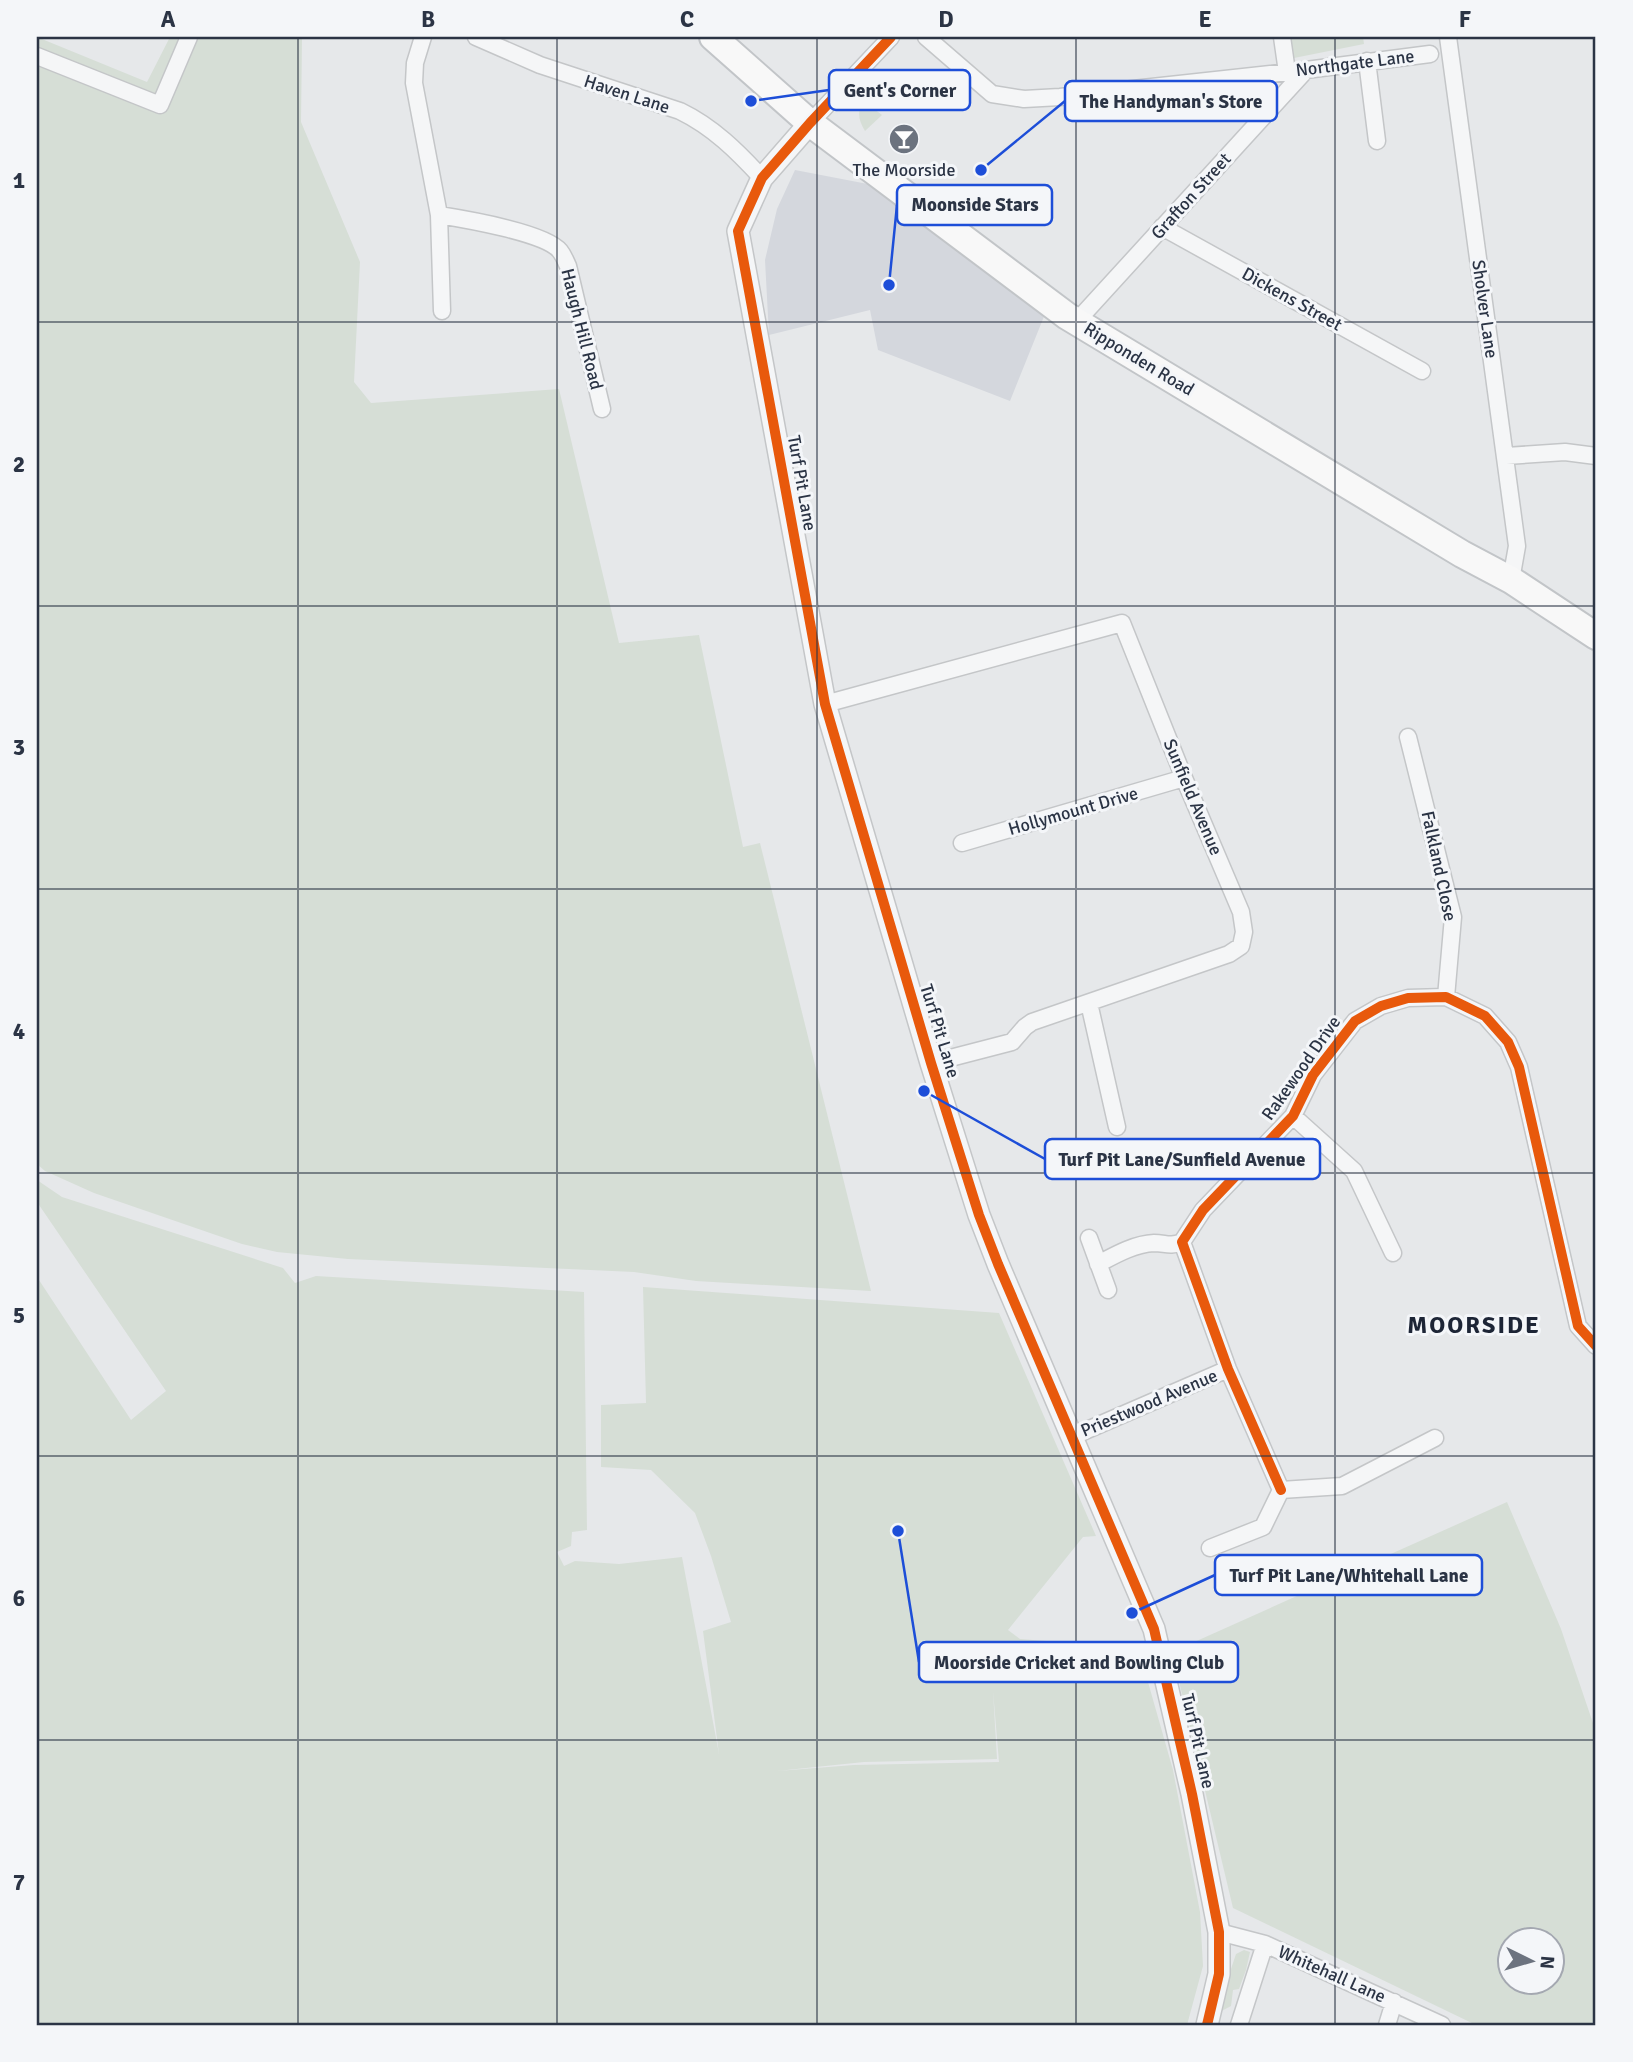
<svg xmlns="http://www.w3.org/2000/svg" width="1633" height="2062" viewBox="0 0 1633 2062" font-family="Signika,sans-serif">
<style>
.built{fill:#d4d7dd}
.green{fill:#d6ded6;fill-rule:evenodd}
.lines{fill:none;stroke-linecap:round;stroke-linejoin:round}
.minor-casing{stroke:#c4c6c8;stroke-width:19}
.tertiary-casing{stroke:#c4c6c8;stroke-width:24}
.primary-casing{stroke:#c2c5c8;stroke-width:30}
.minor{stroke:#f5f6f7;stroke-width:16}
.tertiary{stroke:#f5f6f7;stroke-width:21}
.primary{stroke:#f8f8f8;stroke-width:26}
.cycleway-casing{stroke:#f4f6f9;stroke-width:15}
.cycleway{stroke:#e8590c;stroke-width:10}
.grid{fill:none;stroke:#2b3445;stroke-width:2;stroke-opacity:0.55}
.labels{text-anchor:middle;stroke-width:6;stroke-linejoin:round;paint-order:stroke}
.street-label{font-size:18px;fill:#2b3445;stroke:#f4f6f9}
.poi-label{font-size:18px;fill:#2b3445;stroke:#f4f6f9}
.district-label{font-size:24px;font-weight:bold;letter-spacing:2px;fill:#1d2536;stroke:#f4f6f9}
.leader{fill:none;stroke:#1d4ed8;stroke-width:2.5}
.callout-dot{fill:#1d4ed8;stroke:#f4f6f9;stroke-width:2.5}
.callout{fill:#f4f6f9;stroke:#1d4ed8;stroke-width:2.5}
.callout-label{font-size:19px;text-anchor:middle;font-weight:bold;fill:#2b3445}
.neatline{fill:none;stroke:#2b3445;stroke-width:2.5}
.grid-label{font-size:23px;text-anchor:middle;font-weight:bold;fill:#2b3445}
</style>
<rect width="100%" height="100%" fill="#e6e8ea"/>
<path class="built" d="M795,170l78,15 174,124 -37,92 -132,-51 -8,-40 -101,25 -4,-75 12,-51z"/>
<path class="green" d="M37,37l110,45 23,-45h132l-1,85 59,140 -6,120 17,21 188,-14 60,254 80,-8 44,212 17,-4 111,448 -175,-10 -62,-9 -286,-13 -71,-7 -35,-8 -148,-51 -49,-22 -8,-7z
M1289,37h74l1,7 -70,14z
M864,101l18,14 -17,16c-6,-10 -9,-19 -1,-30z
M37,1180l25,17 221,71 12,15 21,-7 268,16 3,238 -15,2 -1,14 -14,6 7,14 11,-5 44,3 63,-7 37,197 -16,-123 28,-9 -20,-66 -16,-43 -44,-43 -50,-3v-62l45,-2 -3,-116 356,26 97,223 -13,1 -75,93 12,9 66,5 56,17 31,109 27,142 3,54 -16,59h-1150v-748l94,143 35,-29 -129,-189zM993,1691l6,71 -145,3 -77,6 87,-9 133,-3z
M1507,1502l54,127 35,103v293h-120l-243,-117 -61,-256zM1510,1940h42v42h-42z
M1244,1950l6,2 -4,18 -7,19 -6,1 -2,16 -15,8 20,-60z"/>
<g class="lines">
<g class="minor-casing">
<path id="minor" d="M423,37l-8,26 -1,20 25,132c25,4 107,18 121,36 4,5 6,11 8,15l34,143
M476,37l64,28 140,46c33,16 57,40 82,67
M926,37l66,57 32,5 36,-2 246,-27 124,-16
M1282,37l5,35
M1448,37l69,509 -6,34
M37,56l123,49 29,-68
M1367,61l10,80
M810,123l81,-86
M439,215l3,96
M1162,227l260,144
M1076,322l230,-252
M1506,456l59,-4 31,4
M825,704l297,-81 62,155 57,134 3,20 -3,14 -12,8 -197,68 -7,5 -13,15 -81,21
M1408,737l45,180 -7,80
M962,843l222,-65
M1089,1003l28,124
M1293,1116l61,55 39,82
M1089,1238l19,52
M1098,1264c17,-9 36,-20 56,-21 12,0 15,4 28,-1
M1071,1437l157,-68
M1281,1490l-53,-121 -46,-127 21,-32 90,-94 20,-41 42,-54 26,-15 27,-8 38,-1 39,19 23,26 11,25 59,259 18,20
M1281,1490l61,-4 93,-48
M1210,1548l53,-21 18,-37
M1219,1932l46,12 177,81
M1239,2025l26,-81
M1387,2025l7,-23"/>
</g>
<g class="tertiary-casing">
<path id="tertiary" d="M810,123l-48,55 -24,53 87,473 106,359 48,152 19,49 156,365 38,165 27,138v42l-12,51"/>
</g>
<g class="primary-casing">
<path id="primary" d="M713,37l97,86 257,193 395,238 49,26 85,56"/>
</g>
<use href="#minor" class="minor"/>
<use href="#tertiary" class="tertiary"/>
<use href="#primary" class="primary"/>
<g class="cycleway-casing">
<path id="cycleway" d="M891,37l-81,86 -48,55 -24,53 87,473 106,359 48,152 19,49 156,365 38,165 27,138v42l-12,51
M1281,1490l-53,-121 -46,-127 21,-32 90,-94 20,-41 42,-54 26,-15 27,-8 38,-1 39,19 23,26 11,25 59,259 18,20"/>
</g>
<use href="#cycleway" class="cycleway"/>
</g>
<path class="grid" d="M298,37v1988M557,37v1988M817,37v1988M1076,37v1988M1335,37v1988M37,322h1559M37,606h1559M37,889h1559M37,1173h1559M37,1456h1559M37,1740h1559"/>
<defs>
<g id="bar-disc" transform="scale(1.575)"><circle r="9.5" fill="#6c737f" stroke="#f4f6f9"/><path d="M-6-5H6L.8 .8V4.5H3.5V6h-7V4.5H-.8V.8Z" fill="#fff"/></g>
</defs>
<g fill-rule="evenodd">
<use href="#bar-disc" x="904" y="139"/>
</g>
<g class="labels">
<g class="street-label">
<text transform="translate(1355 63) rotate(-7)" y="6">Northgate Lane</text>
<text transform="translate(627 94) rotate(18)" y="6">Haven Lane</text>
<text transform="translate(1191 196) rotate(-48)" y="6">Grafton Street</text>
<text transform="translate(1292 299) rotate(29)" y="6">Dickens Street</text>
<text transform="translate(1485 309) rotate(82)" y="6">Sholver Lane</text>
<text transform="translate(582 329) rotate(76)" y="6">Haugh Hill Road</text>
<text transform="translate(1139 359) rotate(31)" y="6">Ripponden Road</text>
<text transform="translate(802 483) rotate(80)" y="6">Turf Pit Lane</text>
<text transform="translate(1193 797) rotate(67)" y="6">Sunfield Avenue</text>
<text transform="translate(1073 811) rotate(-16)" y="6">Hollymount Drive</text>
<text transform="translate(1439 866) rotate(78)" y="6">Falkland Close</text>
<text transform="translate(940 1031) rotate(73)" y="6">Turf Pit Lane</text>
<text transform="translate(1301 1068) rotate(-55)" y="6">Rakewood Drive</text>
<text transform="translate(1149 1403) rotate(-23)" y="6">Priestwood Avenue</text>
<text transform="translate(1198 1741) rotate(77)" y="6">Turf Pit Lane</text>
<text transform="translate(1332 1974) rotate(24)" y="6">Whitehall Lane</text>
</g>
<g class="poi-label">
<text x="904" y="176">The Moorside</text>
</g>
<g class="district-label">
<text x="1474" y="1333">MOORSIDE</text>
</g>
</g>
<path class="leader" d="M751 101L829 90M981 170L1065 101M889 285L897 205M924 1091L1045 1159M1132 1613L1215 1575M898 1531L919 1662"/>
<g class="callout-dot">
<circle cx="751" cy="101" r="7"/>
<circle cx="981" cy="170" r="7"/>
<circle cx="889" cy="285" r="7"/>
<circle cx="924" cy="1091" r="7"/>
<circle cx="1132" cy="1613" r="7"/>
<circle cx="898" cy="1531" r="7"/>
</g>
<g class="callout">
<rect x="829" y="70" width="141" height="40" rx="7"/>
<rect x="1065" y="81" width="212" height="40" rx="7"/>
<rect x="897" y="185" width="155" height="40" rx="7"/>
<rect x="1045" y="1139" width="275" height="40" rx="7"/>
<rect x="1215" y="1555" width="267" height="40" rx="7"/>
<rect x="919" y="1642" width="319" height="40" rx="7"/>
</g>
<g class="callout-label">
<text x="900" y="97">Gent's Corner</text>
<text x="1171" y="108">The Handyman's Store</text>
<text x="975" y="211">Moonside Stars</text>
<text x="1182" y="1166">Turf Pit Lane/Sunfield Avenue</text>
<text x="1349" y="1582">Turf Pit Lane/Whitehall Lane</text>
<text x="1079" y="1669">Moorside Cricket and Bowling Club</text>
</g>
<rect width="1633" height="2062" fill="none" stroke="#f4f6f9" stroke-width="77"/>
<g transform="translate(1531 1961) rotate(95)"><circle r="33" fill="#f4f6f9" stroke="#a4a8b1" stroke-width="2"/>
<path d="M0-5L12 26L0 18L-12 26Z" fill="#6c737f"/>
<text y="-10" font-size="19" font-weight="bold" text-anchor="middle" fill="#2b3445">N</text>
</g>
<rect x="38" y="38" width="1556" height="1986" class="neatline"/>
<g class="grid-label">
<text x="168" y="27">A</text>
<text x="428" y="27">B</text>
<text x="687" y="27">C</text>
<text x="946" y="27">D</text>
<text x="1205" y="27">E</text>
<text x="1465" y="27">F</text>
<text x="19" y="188">1</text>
<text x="19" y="472">2</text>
<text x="19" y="755">3</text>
<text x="19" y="1039">4</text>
<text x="19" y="1323">5</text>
<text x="19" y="1606">6</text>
<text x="19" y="1890">7</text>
</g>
</svg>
